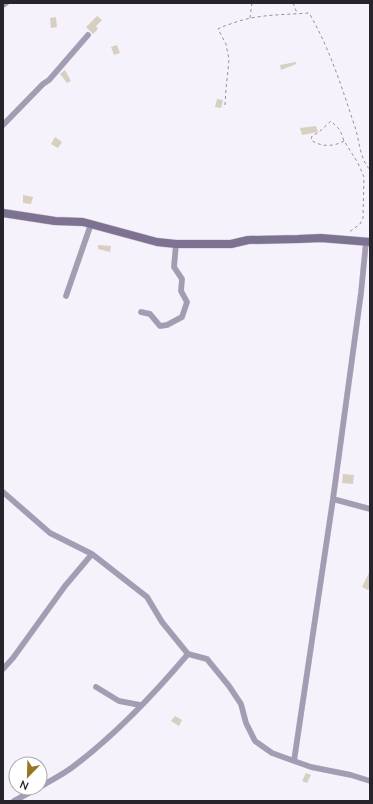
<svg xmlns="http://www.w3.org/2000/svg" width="373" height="804" viewBox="0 0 373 804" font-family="'Nunito Sans',sans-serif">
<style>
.building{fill:#d7cfbf}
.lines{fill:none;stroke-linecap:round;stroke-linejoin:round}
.street-casing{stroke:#d1cdd6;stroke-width:6}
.secondary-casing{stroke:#d1cdd6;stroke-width:9}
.path{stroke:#949199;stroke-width:1;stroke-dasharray:3 3;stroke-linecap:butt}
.street{stroke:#a49cb2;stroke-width:5.5}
.secondary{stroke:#7d7291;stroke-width:8}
</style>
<rect width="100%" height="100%" fill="#f6f2fc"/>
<path class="building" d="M97,16l5,4 -6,6 2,3 -5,5 -7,-7z
M56,17l1,10 -6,1 -1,-10z
M117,45l3,8 -6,2 -3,-8z
M296,62v2l-15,6 -1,-5z
M65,70l6,11 -4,2 -7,-9z
M217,99l6,1 -2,8 -6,-1z
M316,126l2,6 -16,3 -2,-7z
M55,137l7,5 -4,6 -7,-4z
M23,195l10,2 -2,7 -8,-1z
M98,245l13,1 -1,6 -12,-3z
M343,474l11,1 -1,9 -11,-1z
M370,571v15l-2,4 -6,-3z
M175,716l7,4 -3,6 -8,-5z
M306,773l5,2 -4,8 -5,-2z"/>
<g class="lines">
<g class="street-casing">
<path id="street" d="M3,5l3,-2
M3,125l40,-41 6,-4 39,-45
M66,296l25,-72
M141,312l9,2 10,12 7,-1 15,-8 5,-15 -6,-11 1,-12 -8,-12 2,-23
M3,492l47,41 42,21 55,43 15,25 26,32 19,5 22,27 12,18 5,19 9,18 17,12 22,8 17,6 40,8 19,6
M333,499l37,10
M3,669l10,-11 52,-72 27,-32
M96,687l23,14 21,4
M294,761l39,-262 28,-206 5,-51
M40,787c11,-7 24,-13 34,-21 41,-31 81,-73 114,-112
M14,801l24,-13"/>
</g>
<g class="secondary-casing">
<path id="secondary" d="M3,213l52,8 28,1 74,20 19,2h55l17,-4 50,-1 23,-1 49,4"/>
</g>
<path class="path" d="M293,3l4,10
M250,18l2,-15
M225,105l1,-16 3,-29 -3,-16 -8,-15c5,-3 10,-4 15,-6 25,-9 50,-8 76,-10 21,36 33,75 46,114 5,15 4,30 15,43
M344,141c-11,6 -23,6 -33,-1l1,-4 7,-4 12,-11 9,9 4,11 14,22 6,14 -1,41 -3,6 -12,9"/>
<use href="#street" class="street"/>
<use href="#secondary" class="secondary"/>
</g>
<rect width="373" height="804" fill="none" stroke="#27252b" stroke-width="8"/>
<g transform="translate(28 776) rotate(203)"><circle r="19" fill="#ffffff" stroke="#a9a8aa"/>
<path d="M0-3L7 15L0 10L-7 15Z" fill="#96761e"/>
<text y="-6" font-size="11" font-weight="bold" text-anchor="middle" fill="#27252b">N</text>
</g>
</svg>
